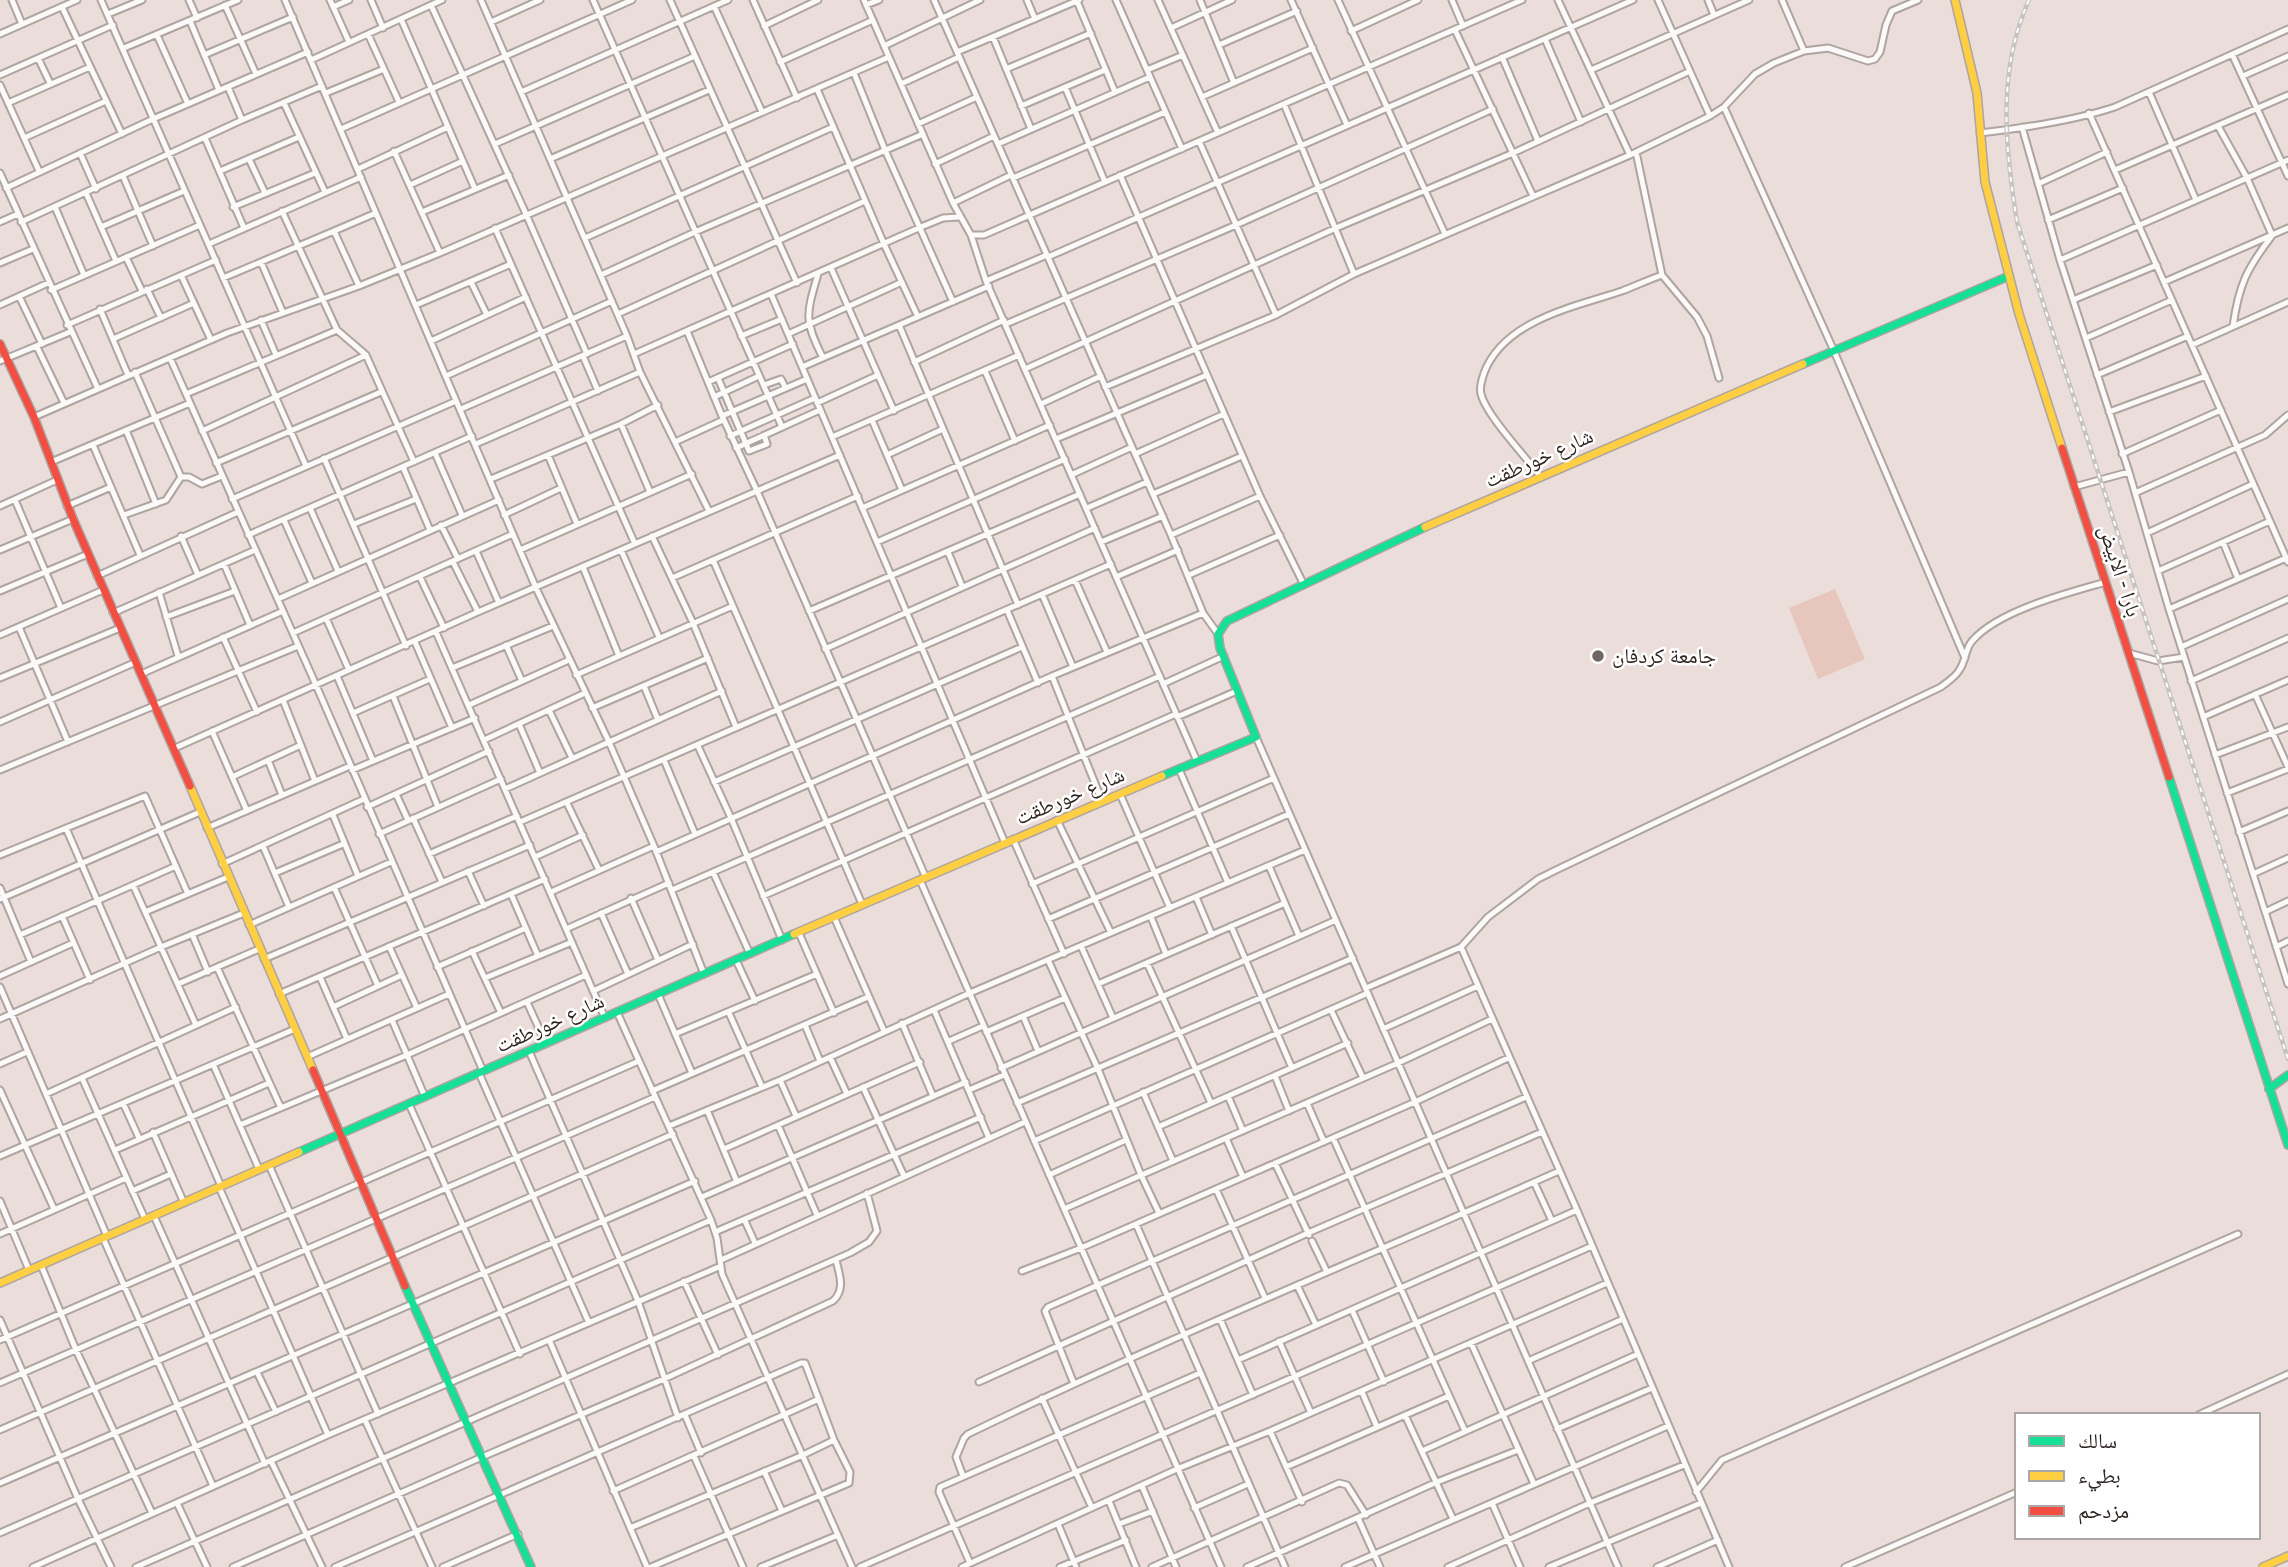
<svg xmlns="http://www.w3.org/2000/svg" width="2288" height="1567" viewBox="0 0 2288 1567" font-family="Lato,'Noto Naskh Arabic',sans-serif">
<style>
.green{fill:#e7c6be}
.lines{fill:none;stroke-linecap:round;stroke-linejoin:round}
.street-casing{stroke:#aea4a1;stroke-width:9}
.fast-casing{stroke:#aea4a1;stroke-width:10}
.slow-casing{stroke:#aea4a1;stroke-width:10}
.jam-casing{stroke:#aea4a1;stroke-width:10}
.street{stroke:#fcfaf9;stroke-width:5}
.fast{stroke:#16e098;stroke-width:7}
.slow{stroke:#ffcf43;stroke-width:7}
.jam{stroke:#f24e42;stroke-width:7}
.rail-casing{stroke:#c6c3c1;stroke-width:4.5}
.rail{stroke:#fff;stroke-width:2;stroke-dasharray:5;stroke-linecap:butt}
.poi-dot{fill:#706562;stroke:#fff;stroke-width:2.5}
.labels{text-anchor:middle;stroke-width:5;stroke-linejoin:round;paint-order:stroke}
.street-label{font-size:21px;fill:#2e2422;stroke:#fff}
.poi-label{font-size:21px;fill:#2e2422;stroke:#fff;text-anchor:start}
</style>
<rect width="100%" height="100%" fill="#ebddda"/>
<path class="green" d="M1835,589l30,70 -47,20 -29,-71z"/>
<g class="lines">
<g class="street-casing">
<path id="street" d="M12,0l10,24
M101,0l205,466
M189,0l8,18
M285,0l251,588 73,154 45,104 50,128
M330,0l19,42
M371,0l12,28
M481,0l146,336 13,36 69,139
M593,0l189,427
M670,0l127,283
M753,0l44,98
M864,0l89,203 18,32 15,46 211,480
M934,0l237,535 32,78 15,21
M1027,0l8,19
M1116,0l66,149
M1158,0l60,133
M1200,0l34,83
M1291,0l56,125
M1338,0l107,234
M1452,0l11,26
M1558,0l72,155
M1658,0l52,116
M1708,0l6,15
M1782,0l22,51
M1077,1l38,91
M225,5l31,69
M431,5l95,209 61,140
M866,5l13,-5
M714,6l48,106
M62,7l60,127
M333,7l16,-7
M108,14l34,-14
M401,19l74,170
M190,21l29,69
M491,22l49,-22
M764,26l54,-26
M1171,28l61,-28
M1455,30l78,166
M1351,31l67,-31
M0,34l77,-34
M368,34l31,68
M157,35l31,69
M993,37l38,92
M1545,39l36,83
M1219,45l78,-34
M884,46l96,-46
M124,48l114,-48
M957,52l122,-52
M2232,54l56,122
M204,55l89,-38
M1502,57l36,84
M38,58l12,25
M311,60l131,-60
M780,62l93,-42
M1006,69l85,-36
M1147,70l36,-15
M1591,70l158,-70
M854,73l31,77 68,152
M0,75l113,-50
M2243,76l45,-20
M901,84l58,-27
M0,85l39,86
M228,87l14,33
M1065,87l40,95
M817,89l67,155 34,73
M521,92l207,-92
M2149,92l47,108
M326,93l58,-24
M1202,97l111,-49
M8,103l82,-36
M284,103l41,89
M1284,104l70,170
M1021,106l84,-36
M1724,107l110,244 131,307
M2089,113l199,449
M918,124l59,-27
M2218,126l29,52 25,57
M2022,127l38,133 69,212 40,137 119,375
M341,129l291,-129
M1980,133c44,-5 93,-12 135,-26l173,-78
M24,138l82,-37
M205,138l39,90
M1199,141l77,174
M495,144l200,-88
M998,144l152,-67
M394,151l46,102
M1636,152l26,123 35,42 10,19 12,42
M80,153l16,36
M249,159l16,34
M550,159l159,-69
M935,164l59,-28
M358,169l90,-42
M2115,170l173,-75
M220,171l79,-34
M0,173l98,216
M1120,175l140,321 43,87
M123,176l30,70
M1013,178l152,-66
M2038,184l69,-32
M410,185l53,-24
M6,188l147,-69 155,-67
M86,193l30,68
M953,203l58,-28
M55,207l29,68
M233,207l82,-34
M282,211l55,119 29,25 48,107
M422,212l87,-37
M2048,220l75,-32
M0,222l18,-8
M21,222l221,-102 80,-34
M101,227l83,-36
M495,228l140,316
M334,231l42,-18
M971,235h13l538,-235
M585,238l248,-111
M209,244l152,-67
M126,257l16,34
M1048,257l585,-257
M2060,260l228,-100
M261,262l22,51
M0,263l33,-14
M831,268l63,143
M818,274c-12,41 -14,46 5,84
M181,275l30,65
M601,275l94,-43 228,-98
M223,278l111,-47 25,55
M986,281l61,-26
M471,282l16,33
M2164,282l124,-54
M147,289l14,29
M51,290l149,-65
M771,294l234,549
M19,296l23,48
M2073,300l84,-35
M0,305l48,-22
M416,305l95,-41
M100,309l28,66
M618,314l247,-113
M261,320l15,35
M1006,324l230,-99 257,-116
M67,325l149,-65
M899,325l119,280
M2233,326c6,-41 13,-56 38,-89
M687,331l35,85 35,75 169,387
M788,334l114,-52
M741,336l41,-17
M2086,338l86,-38
M113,339l81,-36
M431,341l95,-44
M2192,345l96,-43
M37,347l27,56
M634,354l287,-127 22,-9 16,-1
M583,356l15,35
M170,358l146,327 167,386
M0,361l70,-29
M914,362l90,-42
M802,367l187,-81
M1025,369l311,-141 177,-75 175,-81
M985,371l30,70
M135,372l46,105
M2097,375l91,-39
M446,376l166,-75
M718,378l31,73
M708,382l85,-38
M764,385l17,-6 4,8
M1105,387l171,-72 78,-41 276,-119 80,-39 14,-9 31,-33 19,-11 30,-12 24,-3 40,13 7,-2 5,-7 6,-27 6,-14 26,-11
M186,394l151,-64
M714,397l45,-21
M817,403l61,-28
M1041,404l60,-28
M461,409l166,-73
M2109,412l97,-36
M722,416l85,-37
M34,417l193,-84 132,-47 81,-33 449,-196
M872,420l30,70
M621,424l29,68
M126,430l30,74
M202,431l164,-76
M730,436l85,-38
M832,437l187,-82
M1056,439l151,-64
M675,442l48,-22
M476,444l164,-72
M93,445l47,110
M736,448l84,-38
M749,451l18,-7 -3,-9
M435,453l27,62
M1135,454l89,-40
M2122,454l99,-44
M548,455l29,69
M887,455l56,-26
M324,458l82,188
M51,462l139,-59
M216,463l165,-71
M403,467l27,63
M1071,475l61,-28
M1540,476c-14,-19 -54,-61 -59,-82 -2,-7 1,-14 3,-21 20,-53 90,-66 138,-82 13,-5 26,-11 40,-16
M491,479l130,-55 37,-19
M2074,487l55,-15
M2135,493l130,-58 23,-20
M1153,494l89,-38
M232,499l224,-98
M15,500l46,108
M0,506l57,-26
M67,506l44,-19
M310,508l28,63
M862,508l188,-83
M1087,508l60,-26
M124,515l42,-15 15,-23h8l13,7 20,-8
M504,515l57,-27
M284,520l28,63
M354,524l62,-25
M441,525l17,34
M2147,533l106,-49
M248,535l224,-99
M1171,535l89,-39
M181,536l17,39
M652,536l41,87 43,104
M877,542l188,-83
M1101,542l62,-26
M2223,542l15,37
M0,550l73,-31
M520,550l172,-76
M621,550l38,87
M476,551l23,52
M948,552l14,34
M713,560l149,344
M453,562l25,50
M224,564l26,61
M583,567l36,89
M2158,571l112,-50
M1189,575l91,-40
M97,576l141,-64
M420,577l24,51
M1116,577l62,-27
M672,578l186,-82
M1075,580l32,72
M0,591l88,-37
M159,592l19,64
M1042,594l31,73
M278,599l221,-99
M2169,609l117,-51
M1007,610l31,73
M809,611l271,-117
M113,613l142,-63
M166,617l69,-26
M326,618l23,52
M19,627l49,115
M436,632l169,386
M293,633l220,-99
M0,635l103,-45
M223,637l34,75
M415,642l37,86
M506,645l16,36
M2181,647l107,-48
M825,649l270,-121
M2129,653l29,8 26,-4
M452,668l101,-42
M141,674l142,-63
M576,675l157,-69
M337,676l36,85
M1052,676l50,125
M0,678l120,-50
M2191,681l97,-43
M1163,684l61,-28
M644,686l14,34
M2255,694l33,73
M393,696l45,111
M283,700l32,81
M469,705l100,-45
M592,708l116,-50
M549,710l23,48
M353,713l77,-34
M1177,717l60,-26
M2203,717l85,-37
M0,722l136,-60
M519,724l21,49
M212,731l35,80
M1256,737l362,830
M484,740l101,-47
M698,746l33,72 51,122
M175,748l303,-136 362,-157
M2215,755l73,-28
M268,760l14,35
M664,760l31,74
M1179,769l49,114
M0,770l298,-124
M352,770l123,-52
M232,777l69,-32
M714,782l308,-135
M505,789l217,-98
M2227,793l61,-24
M396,794l12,26
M1120,794l50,114
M567,803l32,67
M367,807l122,-56
M333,815l25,61
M413,818l29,64
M1057,820l54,113
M520,822l591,-258
M66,828l155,358
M207,828l143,-62
M2239,832l49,-21
M379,834l122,-55
M1013,839l51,115
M263,846l26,61
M656,852l396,-176 151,-63
M429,854l88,-38
M0,855l145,-59 43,98
M535,857l48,-22
M222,864l142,-65
M1269,866l30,70
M468,871l16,35
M713,872l37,82
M275,873l68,-29
M2253,874l35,-16
M920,880l301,687
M1032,884l242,-106
M133,885l63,140
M334,887l44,99
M0,888l31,74
M672,890l488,-214
M551,892l103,-46
M511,894l27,62
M763,896l413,-182
M1196,897l16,38
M631,898l27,62
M0,899l200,-87
M145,912l83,-35
M2265,912l23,-11
M601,913l27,61
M62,916l28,64
M834,917l50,114
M1151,917l15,37
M1048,919l241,-105
M249,925l142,-63
M1231,926l61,142
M566,929l103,-46
M799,933l35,80
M192,934l16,38
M20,935l156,-69
M389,946l28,62
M1081,946l32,72
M1461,947l116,263 152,357
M2276,947l12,-6
M472,951l29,62
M264,959l266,-114
M736,960l19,41
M1048,960l50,109 43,106 18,38
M1147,963l64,140
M217,967l64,141
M437,967l89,-39
M0,976l73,-33
M320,977l27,62
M485,978l87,-36
M178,984l81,-35
M1098,984l187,-81
M0,987l107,249
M1366,988l95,-41 27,-30 50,-38 18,-9 385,-183c6,-5 15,-10 19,-18 6,-9 5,-21 13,-29 27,-30 95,-47 133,-58
M593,991l100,-47
M279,994l266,-115
M658,994l34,79
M527,1002l19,42
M333,1007l69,-32
M934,1010l55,128
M1331,1010l32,68
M617,1012l94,208 6,18 5,36 130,293
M729,1013l33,74
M1023,1016l15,35
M0,1019l161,-72 83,-34
M392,1020l33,77
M902,1023l31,73
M805,1025l15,36
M1383,1029l95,-43
M986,1032l79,-34
M675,1034l142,-60
M949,1041l34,-15
M529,1051l109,250 40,117
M307,1057l142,-63
M830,1057l17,37
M0,1064l27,-12
M213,1064l46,105
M1001,1068l335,-148
M479,1073l110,250
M1275,1076l14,35
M82,1078l63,141
M780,1080l16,36
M863,1087l41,89
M0,1090l54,119
M969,1090l35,-15
M652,1091l216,-94
M1143,1092l30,69
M46,1094l190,-87
M1228,1096l15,35
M123,1103l16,35
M1017,1103l336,-145
M1307,1103l17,39
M409,1104l111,250
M707,1110l30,72
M240,1125l167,-70 179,-80
M778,1125l39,90
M669,1126l111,-46 190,-87 335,-143
M1158,1127l190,-84
M153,1132l31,71
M1226,1138l17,39
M1333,1138l132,293
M1034,1141l334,-148
M724,1149l196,-87
M115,1150l154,-67
M0,1156l295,-127
M1275,1163l34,72
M269,1165l109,249
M1049,1175l77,-35
M1534,1182l18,39
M219,1187l109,248
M1216,1189l49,109
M132,1191l39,-17
M702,1197l264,-115
M0,1201l29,69
M1064,1209l334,-146 94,-44
M154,1216l111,248
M745,1221l10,22
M1136,1224l149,343
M715,1232l266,-115
M0,1234l126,-56
M103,1238l110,248
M1312,1241l15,31
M721,1260l304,-138
M41,1265l35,85 76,163
M1022,1271l59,-23 334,-146 93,-44
M684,1281l34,74
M1297,1285l19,40
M1352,1310l32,72
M1220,1319l33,76
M0,1320l78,179 33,68
M0,1340l639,-279
M1279,1341l32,72
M550,1342l97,225
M1471,1343l63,141
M1238,1360l339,-150
M1528,1361l95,-42
M257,1372l19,40
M979,1382l329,-149 234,-101
M0,1383l655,-286
M1074,1384l-29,-73 3,-4 478,-210
M1362,1392l15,35
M1042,1398l50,110
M685,1415l16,38
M1405,1415l48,104
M2198,1415l90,-41
M365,1420l67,147
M1557,1429l95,-41
M0,1430l673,-296
M1270,1431l32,71
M1422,1451l216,-97
M694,1456l49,111
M271,1461l51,106
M1286,1467l163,-71
M764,1471l18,40
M963,1476l-7,-19 8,-19 4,-4c194,-94 394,-175 591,-263
M0,1483l695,-302
M1142,1486l34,81
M613,1491l206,-92
M1696,1492l26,-32 516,-226
M1109,1501l27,66
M177,1503l30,64
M1492,1503l28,64
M1194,1508l54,-24
M1358,1518l22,49
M1058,1524l18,43
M1119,1524l34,-13
M630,1528l173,-73 31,-15
M0,1533l711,-313
M970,1563l-31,-71 1,-5 260,-114
M33,1567l295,-132 393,-169
M136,1567l714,-314 19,-11 8,-11 -10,-38
M233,1567l249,-110 182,-78 169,-78c13,-12 6,-27 3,-41
M335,1567l466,-204h4l29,77 16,32 -1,11 -198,84
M443,1567l75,-33
M761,1567l77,-32
M860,1567l732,-321
M962,1567l215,-98 93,-38 337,-148
M1060,1567l66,-27
M1152,1567l187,-84 8,2 19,30
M1247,1567l190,-85 81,-32
M1345,1567l323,-141
M1448,1567l142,-64 94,-38
M1549,1567l152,-64
M1657,1567l61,-27
M1845,1567l172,-75"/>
</g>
<g class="fast-casing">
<path id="fast" d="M1803,364l206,-88
M1162,776l94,-39 -36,-89 -2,-14 9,-13 198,-94
M2169,777l119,368
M2269,1089l19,-14
M299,1152l495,-218
M405,1286l126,281"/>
</g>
<g class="slow-casing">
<path id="slow" d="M1955,0l22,93 8,89 34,132 43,134
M1425,527l378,-163
M190,786l123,284
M794,934l368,-158
M0,1283l299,-131
M2263,1567l25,-11"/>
</g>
<g class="jam-casing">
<path id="jam" d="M0,344l34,73 39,102 117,267
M2062,448l107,329
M313,1070l92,216"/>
</g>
<use href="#street" class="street"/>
<use href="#fast" class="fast"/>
<use href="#slow" class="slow"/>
<use href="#jam" class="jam"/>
<g class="rail-casing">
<path id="rail" d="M2029,0c-32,70 -24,148 -12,222l271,837"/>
</g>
<use href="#rail" class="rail"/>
</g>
<circle class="poi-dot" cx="1598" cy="656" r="7"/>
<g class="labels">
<g class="street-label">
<text transform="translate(1539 458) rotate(-24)" y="7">شارع خورطقت</text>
<text transform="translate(2120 571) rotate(72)" y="7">بارا - الابيض</text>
<text transform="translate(1070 796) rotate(-23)" y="7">شارع خورطقت</text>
<text transform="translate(550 1023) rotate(-24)" y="7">شارع خورطقت</text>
</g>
<g class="poi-label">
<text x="1612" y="663">جامعة كردفان</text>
</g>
</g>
<rect x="2015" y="1413" width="245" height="126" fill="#ffffff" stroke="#aba7a7" stroke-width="2"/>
<rect x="2029" y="1436" width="35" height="10" fill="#16e098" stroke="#aba7a7" stroke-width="2"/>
<text x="2078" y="1448" font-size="21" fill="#2e2422">سالك</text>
<rect x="2029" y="1471" width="35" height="10" fill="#ffcf43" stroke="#aba7a7" stroke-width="2"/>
<text x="2078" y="1483" font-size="21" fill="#2e2422">بطيء</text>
<rect x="2029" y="1506" width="35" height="10" fill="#f24e42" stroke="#aba7a7" stroke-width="2"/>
<text x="2078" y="1518" font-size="21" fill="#2e2422">مزدحم</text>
</svg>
